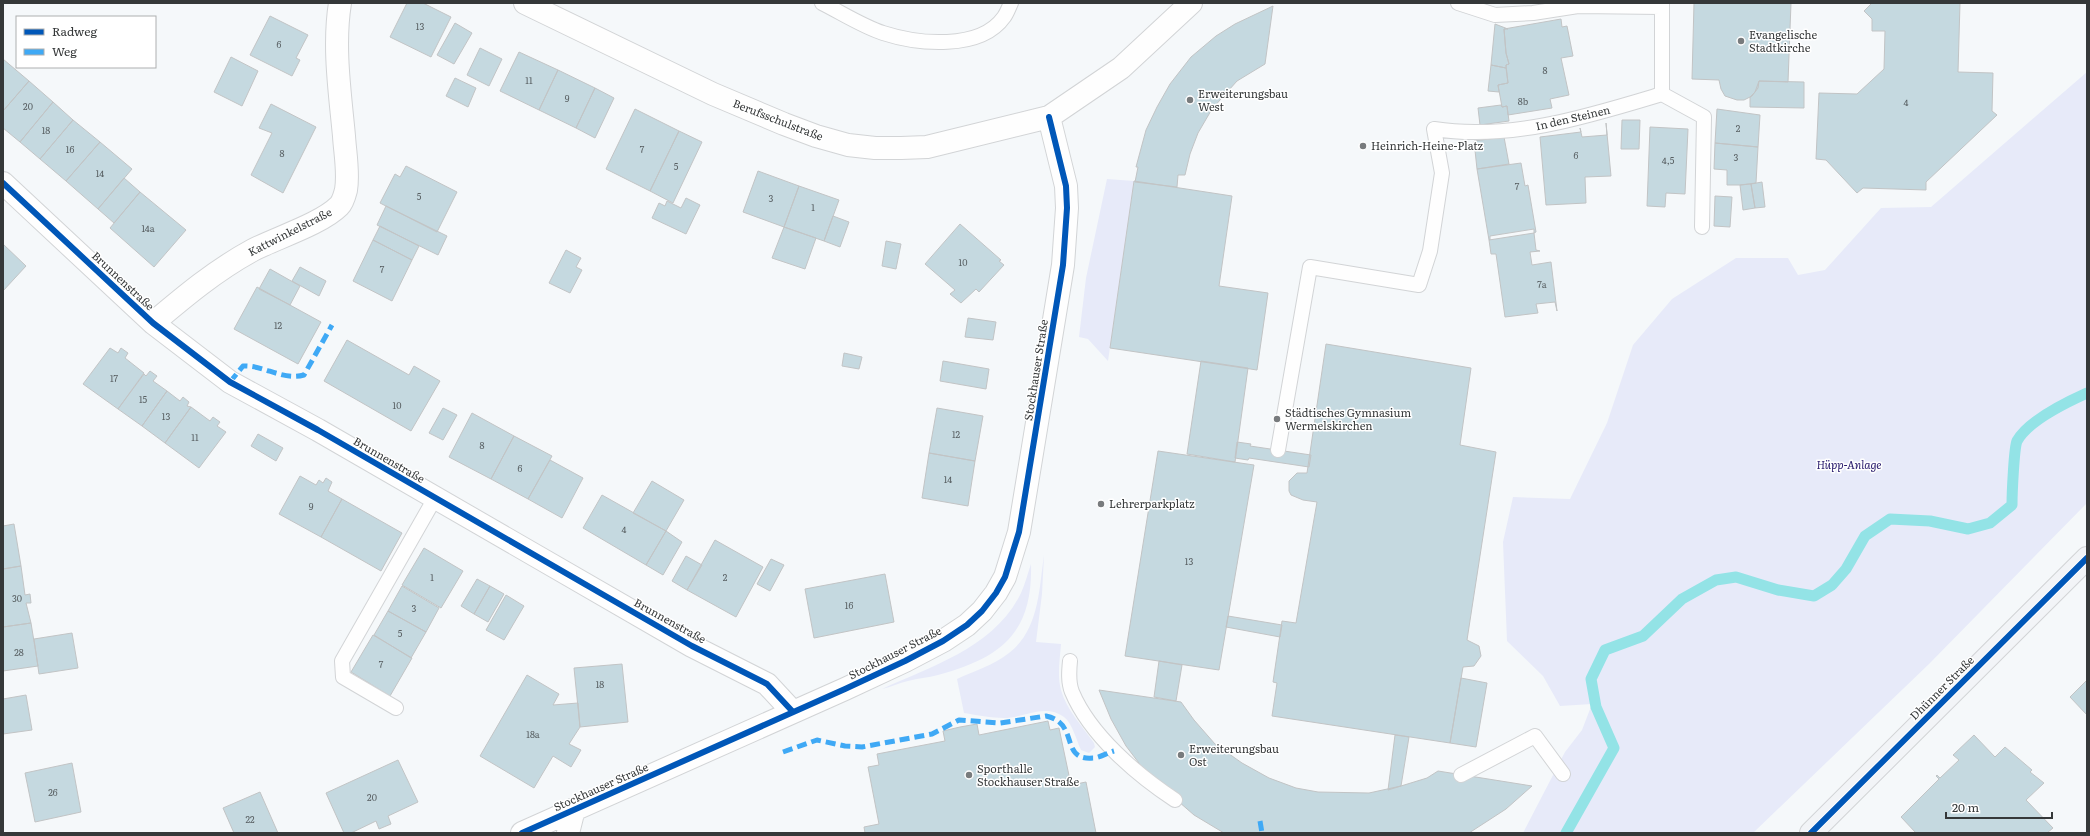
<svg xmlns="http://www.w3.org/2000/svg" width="2090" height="836" viewBox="0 0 2090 836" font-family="Literata,serif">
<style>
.green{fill:#e7eaf9}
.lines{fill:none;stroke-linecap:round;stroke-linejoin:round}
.stream{stroke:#93e3e6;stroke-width:11}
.building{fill:#c5d9e0;stroke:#c2c4c5}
.service-casing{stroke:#d2d4d6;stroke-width:16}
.minor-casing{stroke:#d2d4d6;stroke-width:24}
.secondary-casing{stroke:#d2d4d6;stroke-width:24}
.service{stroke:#fefefe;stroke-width:14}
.minor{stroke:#fefefe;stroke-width:22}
.secondary{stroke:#f2f4f7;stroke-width:22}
.quiet{stroke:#3fa9f5;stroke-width:5;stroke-dasharray:10 5;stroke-linecap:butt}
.cycleway-casing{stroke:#fff;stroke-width:8}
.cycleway{stroke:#0057b8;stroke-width:6}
.poi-dot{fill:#787b7d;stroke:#fff;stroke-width:1.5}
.labels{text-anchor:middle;stroke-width:3;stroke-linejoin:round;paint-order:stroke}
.number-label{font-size:9px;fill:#596063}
.poi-label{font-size:11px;fill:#353839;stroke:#fff;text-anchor:start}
.street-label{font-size:11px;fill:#353839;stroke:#fff}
.park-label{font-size:11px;font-style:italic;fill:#291b6d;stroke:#fff}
</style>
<rect width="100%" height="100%" fill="#f5f8fa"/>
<path class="green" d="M2087,72v431l-158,161 -176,169h-230l42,-81 17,-22 10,-26 -32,2 -17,-30 -36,-35 -4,-99 10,-45 57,2 37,-76 26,-78 39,-46 64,-41h52l10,17 27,-5 56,-62 50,-1z
M1107,179l27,2 -26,180 -20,-22 -9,-2 7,-59z
M1044,555l-2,39 -6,48 25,2c-1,15 -4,31 0,46 5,19 22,37 33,53l1,4 -6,6 -8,-3c-5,-10 -8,-26 -17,-33 -19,-14 -40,1 -60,1 -13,0 -27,-3 -40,-5l-7,-34c17,-8 37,-14 52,-26 30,-23 30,-63 35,-98z
M1031,564c2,69 -30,94 -93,111 -10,3 -20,3 -30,6 -9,2 -17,6 -26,8 50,-23 113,-42 139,-96 4,-9 7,-20 10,-29z"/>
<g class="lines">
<path class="stream" d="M1566,833l48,-85 -18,-41 -5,-28 14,-29 38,-14 39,-37 34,-19 20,-3 42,13 36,6 18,-11 14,-16 19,-33 25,-17 40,2 38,8 22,-6 22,-18c0,-11 2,-57 5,-64 11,-20 50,-39 70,-48"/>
</g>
<path class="building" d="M407,3h16l28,14 -20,40 -41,-20z
M1694,3h97l-3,79 -29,-1 -1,7 -6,8 -8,4h-7l-12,-4 -4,-7 -2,-9 -27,-1z
M1872,3h88l-2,69 35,1 -1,38 5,4 -71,67v8l-63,-2 -6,5 -31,-33 -10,-1 3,-66 38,1 27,-25 1,-38h-13v-12l-8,-8z
M1273,6l-8,58 -28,17 -25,28 -14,24 -8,21 -5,21h-7l-1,12 -42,-5 3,-15h-2l10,-37 11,-23 13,-23 21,-27 25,-21 19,-12z
M270,16l38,19 -12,23 4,2 -8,16 -42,-21z
M1561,19l1,8 5,-1 6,30 -12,2 8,37 -19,4 2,9 -44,7 -1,-9 -5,1 -4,-22 10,-2 -2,-18 3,-1 -3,-11 -2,-24z
M455,23l17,10 -18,31 -17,-9z
M1495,24l13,5h-4l2,24 3,11 -3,1v3l-15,-3z
M480,48l22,11 -13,27 -22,-11z
M519,52l39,18 -19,40 -39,-19z
M231,57l27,14 -16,35 -28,-14z
M3,59l26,22 -26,30z
M1491,65l15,3 2,15 -10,2 1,7 -11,-1z
M558,70l37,18 -19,40 -37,-18z
M455,78l21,10 -8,19 -22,-11z
M29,81l24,21 -33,40 -17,-14v-17z
M1759,81l45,1v26l-54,-1v-10l5,-5z
M595,88l19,10 -19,40 -19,-10z
M53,102l20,18 -33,39 -20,-17z
M271,104l45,23 -33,66 -32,-18 21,-42 -13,-5z
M1501,105l1,2 5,-1 2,15 -29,4 -2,-17z
M635,109l44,22 -29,60 -44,-22z
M1717,109l43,6 -2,32 -43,-4z
M73,120l27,22 -34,39 -26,-22z
M1622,120h18l-1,29h-18z
M1606,123l5,53 -26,1 1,26 -40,2 -6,-68 41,-5 -1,-4 2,9 25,-2z
M1650,127l38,2 -3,65 -19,-1 -1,14 -18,-1z
M679,131l23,11 -29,61 -23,-12z
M1504,137l5,27 -32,5 -3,-28z
M100,142l32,27 -34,40 -32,-28z
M1715,143l43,4 -2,36 -16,2h-13v-15l-13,-1z
M1521,163l4,23 3,-1 8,47 -2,1v-4l-44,7v4h-1l-12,-71z
M406,166l51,26 -20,40 -57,-29 15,-29 5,3z
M758,171l41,15 -15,41 -41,-15z
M124,178l16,14 -26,31 -16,-14z
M1134,181l98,15 -13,90 49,7 -11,77 -147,-22z
M1762,182l3,25 -10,1 -4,-24z
M1751,184l4,24 -12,2 -3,-25z
M799,186l40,14 -15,41 -40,-14z
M140,192l46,38 -32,37 -44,-39z
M1715,196l17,1 -2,30 -16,-1z
M686,198l14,7 -14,29 -34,-16 7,-15 6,3 2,-5 14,7z
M386,206l61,30 -9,19 -61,-30z
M833,216l16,6 -9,25 -16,-6z
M960,224l41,36 -2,1 5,4 -25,27 -3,-3 -15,14 -11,-9 5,-4 -30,-26z
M380,226l39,20 -7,14 -39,-20z
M784,227l32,11 -11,31 -33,-11z
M1534,233l2,17 4,1 -10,1 2,13 19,-3 6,49 -2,-9 -19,2 2,9 -33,4 -9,-63h-5l-2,-14z
M373,240l39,20 -20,41 -39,-20z
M886,241l15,3 -5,25 -14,-3z
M3,244l23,22 -23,25z
M566,250l15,8 -5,9 6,3 -12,23 -21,-10z
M300,267l26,14 -7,15 -27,-15z
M270,269l30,17 -10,19 -31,-16z
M257,287l64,35 -23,42 -64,-35z
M968,318l28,4 -3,18 -28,-3z
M347,340l62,35 5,-9 26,15 -29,50 -87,-50z
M1326,344l145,24 -11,77 36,7 -29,188 12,6 2,10 -7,10 -11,1 -13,76 -178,-27 5,-33 -4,-1 9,-61 14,2 21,-121 -14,-2 -12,-5 -2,-4v-10l8,-8h10z
M110,348l8,5 3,-5 7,5 -3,5 19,15 -26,36 -35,-25z
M844,353l18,4 -3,12 -17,-3z
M943,361l46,8 -3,20 -46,-8z
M1201,361l47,7 -13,94 -48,-8z
M150,371l7,5 -4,5 14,10 -25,35 -24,-17 26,-35 2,2z
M167,391l13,10 3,-4 6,5 -2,4 4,1 -26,36 -23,-17z
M191,407l19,14 3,-4 7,5 -3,4 9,6 -27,36 -34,-25z
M443,408l14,7 -14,25 -14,-7z
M937,408l46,8 -8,45 -46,-8z
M472,413l42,23 -23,43 -42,-22z
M258,434l25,14 -7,13 -25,-15z
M514,436l38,20 -24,43 -37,-20z
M1237,442l14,2 -1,2 61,9 -2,12 -60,-9 -1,2 -13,-2z
M1158,451l96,14 -35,205 -94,-14z
M929,453l46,8 -7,45 -46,-8z
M550,460l33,18 -21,40 -34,-19z
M300,476l16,9 3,-5 4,3 3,-5 6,4 -4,9 14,8 -21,38 -42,-23z
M652,481l32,19 -18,31 -33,-18z
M602,495l64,36 -20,34 -63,-37z
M342,499l60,34 -21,38 -60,-34z
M14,524l7,42 -18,3v-43z
M666,531l16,11 -19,33 -17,-10z
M715,540l48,27 -27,50 -49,-27z
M424,548l39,23 -22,37 -39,-23z
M686,556l16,9 -15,25 -15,-9z
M771,559l13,6 -14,26 -13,-7z
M21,566l4,29 5,-1 1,9h-5l5,20 -28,4v-58z
M885,574l9,48 -80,16 -9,-49z
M477,579l13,7 -16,28 -13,-8z
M402,586l37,22 -13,24 -38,-21z
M490,586l14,8 -16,28 -14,-8z
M506,595l18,11 -20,34 -18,-10z
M388,611l38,21 -15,26 -37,-23z
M1228,616l54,9 -2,12 -54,-10z
M31,623l7,43 -35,5v-44z
M72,633l6,35 -39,6 -5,-35z
M373,635l39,23 -22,38 -39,-24z
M1159,661l23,4 -6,36 -22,-4z
M622,664l6,58 -48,5 -6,-59z
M527,675l32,19 -6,11 25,-2 2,24 -11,17 12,6 -10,17 -18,-11 -19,32 -54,-32z
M1461,678l26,5 -11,64 -26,-4z
M2087,680v35l-17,-18z
M1099,690l82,12 13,18 21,24 27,19 27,15 27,10 22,4 51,1 32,-7 26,-8 11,-7 94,15 -26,23 -37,24h-245l-30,-18 -46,-40 -22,-29 -15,-27z
M26,695l6,35 -29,4v-35z
M1048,721l2,9 9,-2 12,57 15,-3 10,51h-231l-1,-6 15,-3 -11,-57 11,-2 -2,-11 68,-13 -2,-10 17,-4 17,-3 2,11z
M1395,735l14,2 -8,49 -13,4z
M1974,735l21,22 10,-10 27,23 -2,2 14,11 -18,17 27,28 -6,5h-131l-15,-16 38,-38 -3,-3 1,-1 3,3 19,-18 -6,-5z
M398,760l20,42 -30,14 3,8 -12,5 -3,-8 -25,12h-7l-18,-40z
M72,763l9,49 -46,10 -10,-49z
M260,792l18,41h-44l-11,-25z"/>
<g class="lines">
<g class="service-casing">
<path id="service" d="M822,3c20,10 40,23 61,30 34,11 97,18 121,-16 3,-4 5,-10 7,-14
M1458,3l37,12 38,-2 45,-7 83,1
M1662,3v91l42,23 -2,110
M1278,450l32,-183 109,18 11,-34 12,-78 -8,-44c77,12 155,-13 228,-35
M1070,661c-1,10 -2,21 2,31 18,43 65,83 103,108
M396,708l-53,-31 -1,-16 93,-163
M1461,775l74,-39 28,38"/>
</g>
<g class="minor-casing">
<path id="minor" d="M525,3l188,91 71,30 32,12 32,9 27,3h26l26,-1 122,-30 72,-49 70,-65
M3,183l150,140 77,59 88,48 374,216 75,38 26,28
M153,323c32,-27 63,-53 100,-73 23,-12 68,-26 86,-44 3,-3 6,-12 7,-16 3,-17 -1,-37 -2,-54 -4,-43 -11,-90 -4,-133
M522,833l323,-144 60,-28 38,-20 24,-16 15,-14 14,-18 9,-16 14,-45 44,-267 4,-57 -1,-22 -17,-69
M568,833l6,-24"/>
</g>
<g class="secondary-casing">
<path id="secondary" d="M1811,833l276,-275"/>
</g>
<use href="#service" class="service"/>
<use href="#minor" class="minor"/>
<use href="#secondary" class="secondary"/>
<path class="quiet" d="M230,382l13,-16c21,-1 40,15 61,9l28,-50
M783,752l34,-12 28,6 17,1 70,-13 27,-14 41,3 46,-7c34,7 13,45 47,42 6,0 14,-5 21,-7
M1260,821l2,12"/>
<g class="cycleway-casing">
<path id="cycleway" d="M3,183l150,140 77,59 88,48 374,216 75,38 26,28
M522,833l323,-144 60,-28 38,-20 24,-16 15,-14 14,-18 9,-16 14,-45 44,-267 4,-57 -1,-22 -17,-69
M1811,833l276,-275"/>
</g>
<use href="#cycleway" class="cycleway"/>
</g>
<g class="poi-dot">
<circle cx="1741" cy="41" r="4"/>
<circle cx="1190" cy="100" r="4"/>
<circle cx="1363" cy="146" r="4"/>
<circle cx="1277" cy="419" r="4"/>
<circle cx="1101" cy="504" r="4"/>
<circle cx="1181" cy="755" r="4"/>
<circle cx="969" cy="775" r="4"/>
</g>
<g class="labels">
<g class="number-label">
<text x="420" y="30">13</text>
<text x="279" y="48">6</text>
<text x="1545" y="74">8</text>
<text x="529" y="84">11</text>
<text x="567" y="102">9</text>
<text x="1523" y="105">8b</text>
<text x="1906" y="106">4</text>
<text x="28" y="110">20</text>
<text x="1738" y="132">2</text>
<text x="46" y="134">18</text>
<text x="70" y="153">16</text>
<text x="642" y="153">7</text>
<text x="282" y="157">8</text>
<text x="1576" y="159">6</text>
<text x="1736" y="161">3</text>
<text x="1668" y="164">4,5</text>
<text x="676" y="170">5</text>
<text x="100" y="177">14</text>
<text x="1517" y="190">7</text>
<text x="419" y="200">5</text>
<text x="771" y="202">3</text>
<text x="813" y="211">1</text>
<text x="148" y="232">14a</text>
<text x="963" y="266">10</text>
<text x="382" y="273">7</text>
<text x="1542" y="288">7a</text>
<text x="278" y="329">12</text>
<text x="114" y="382">17</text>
<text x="143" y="403">15</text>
<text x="397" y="409">10</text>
<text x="166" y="420">13</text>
<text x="956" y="438">12</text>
<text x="195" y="441">11</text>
<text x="482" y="449">8</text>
<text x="520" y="472">6</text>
<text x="948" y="483">14</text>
<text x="311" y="510">9</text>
<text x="624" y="533">4</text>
<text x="1189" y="565">13</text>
<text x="432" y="581">1</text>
<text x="725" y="581">2</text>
<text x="17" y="602">30</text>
<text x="849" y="609">16</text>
<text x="414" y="612">3</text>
<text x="400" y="637">5</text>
<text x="19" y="656">28</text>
<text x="381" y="668">7</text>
<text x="600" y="688">18</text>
<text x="533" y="738">18a</text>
<text x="53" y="796">26</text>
<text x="372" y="801">20</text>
<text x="250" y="823">22</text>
</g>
<g class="poi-label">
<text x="1749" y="39">Evangelische<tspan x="1749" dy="13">Stadtkirche</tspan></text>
<text x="1198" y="98">Erweiterungsbau<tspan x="1198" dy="13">West</tspan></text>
<text x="1371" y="150">Heinrich-Heine-Platz</text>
<text x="1285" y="417">Städtisches Gymnasium<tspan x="1285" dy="13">Wermelskirchen</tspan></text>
<text x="1109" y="508">Lehrerparkplatz</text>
<text x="1189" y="753">Erweiterungsbau<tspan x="1189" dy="13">Ost</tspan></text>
<text x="977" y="773">Sporthalle<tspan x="977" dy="13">Stockhauser Straße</tspan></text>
</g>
<g class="street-label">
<text transform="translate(1573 118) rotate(-13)" y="4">In den Steinen</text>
<text transform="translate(778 120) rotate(21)" y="4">Berufsschulstraße</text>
<text transform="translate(290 232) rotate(-27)" y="4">Kattwinkelstraße</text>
<text transform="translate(123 281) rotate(43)" y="4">Brunnenstraße</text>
<text transform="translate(1036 370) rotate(-81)" y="4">Stockhauser Straße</text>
<text transform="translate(389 460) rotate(30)" y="4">Brunnenstraße</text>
<text transform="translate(670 621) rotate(29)" y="4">Brunnenstraße</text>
<text transform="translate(895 653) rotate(-27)" y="4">Stockhauser Straße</text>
<text transform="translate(1942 688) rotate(-45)" y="4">Dhünner Straße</text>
<text transform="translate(601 787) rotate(-24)" y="4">Stockhauser Straße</text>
</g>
<g class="park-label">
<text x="1849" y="469">Hüpp-Anlage</text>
</g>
</g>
<rect width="2090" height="836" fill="none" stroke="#353839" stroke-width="8"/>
<rect x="16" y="16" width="140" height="52" fill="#ffffff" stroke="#aeafb0"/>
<rect x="24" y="29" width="20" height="6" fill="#0057b8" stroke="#aeafb0"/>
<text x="52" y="36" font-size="12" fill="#353839">Radweg</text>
<rect x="24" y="49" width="20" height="6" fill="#3fa9f5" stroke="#aeafb0"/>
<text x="52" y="56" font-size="12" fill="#353839">Weg</text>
<path d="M1946 812v6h106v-6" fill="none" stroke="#353839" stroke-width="2"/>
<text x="1952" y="812" font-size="12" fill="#353839" stroke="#ffffff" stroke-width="3" paint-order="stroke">20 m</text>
</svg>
